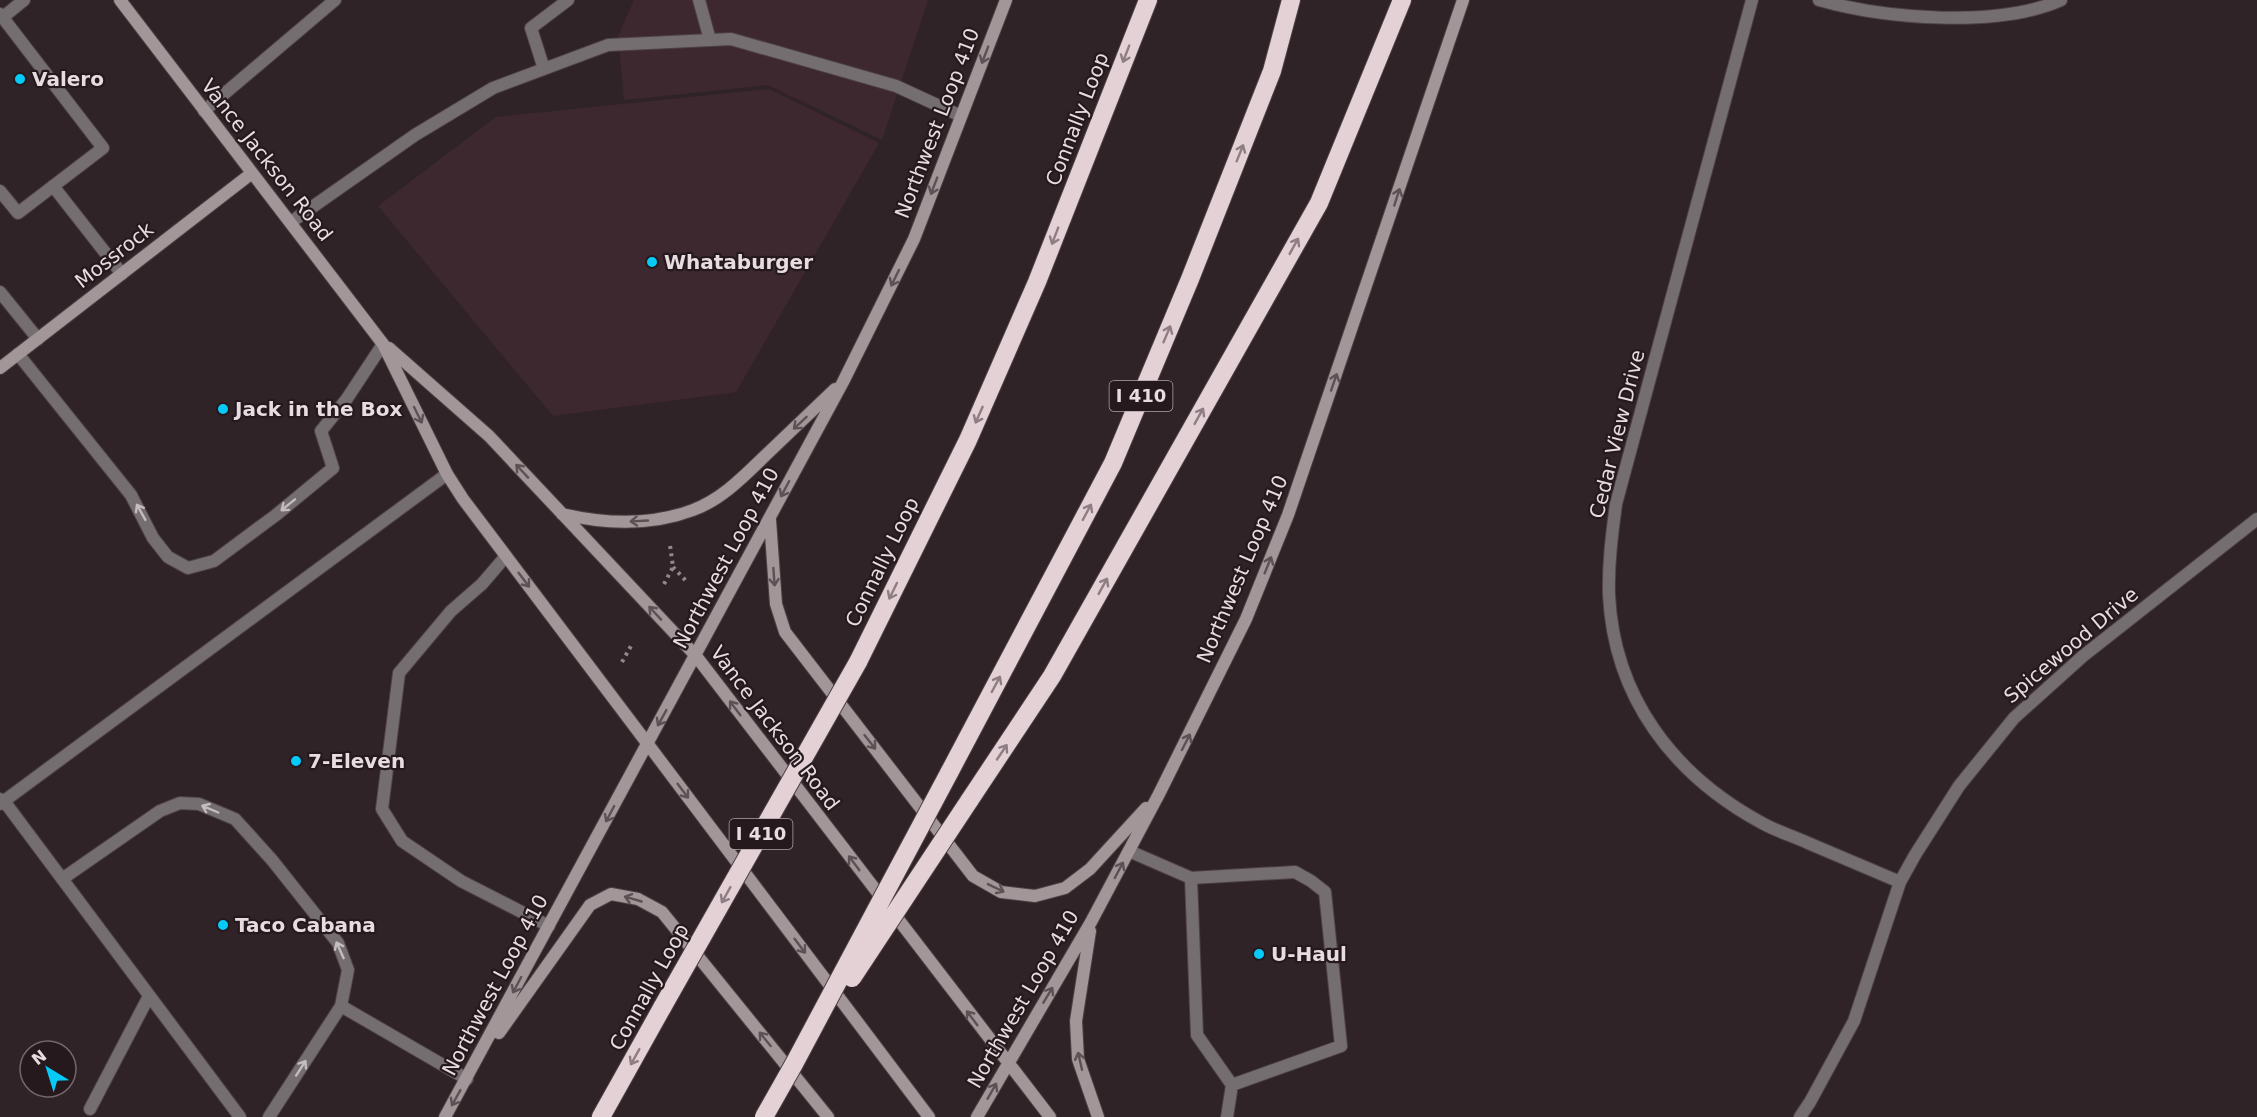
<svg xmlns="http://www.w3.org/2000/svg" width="2257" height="1117" viewBox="0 0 2257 1117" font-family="'DejaVu Sans',sans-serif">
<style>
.built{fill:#3d282f}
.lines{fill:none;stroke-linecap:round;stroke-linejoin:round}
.lane-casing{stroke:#4d4145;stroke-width:14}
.street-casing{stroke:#4d4145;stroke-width:14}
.secondary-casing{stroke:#4d4145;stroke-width:14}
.highway-casing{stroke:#4d4145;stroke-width:20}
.path{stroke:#92878a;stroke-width:4;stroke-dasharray:3 4.5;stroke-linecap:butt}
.lane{stroke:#756e70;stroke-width:12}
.street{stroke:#756e70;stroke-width:12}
.secondary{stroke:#a29699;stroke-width:12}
.highway{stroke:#e3d1d6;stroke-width:18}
.highway-bridge-casing{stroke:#4d4145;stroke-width:20;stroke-linecap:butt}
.highway-bridge{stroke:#e3d1d6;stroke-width:18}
.oneway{stroke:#8e7e83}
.oneway2{stroke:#5e5155}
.oneway3{stroke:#c5bcbe}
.poi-dot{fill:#06cbf9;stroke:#26191e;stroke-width:2}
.labels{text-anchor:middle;stroke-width:4.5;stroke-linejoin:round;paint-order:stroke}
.shield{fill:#26191e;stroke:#ada2a6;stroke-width:1.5}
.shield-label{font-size:18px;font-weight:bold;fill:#e7dde0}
.poi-label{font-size:20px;font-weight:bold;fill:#e7dde0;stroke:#26191e;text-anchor:start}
.street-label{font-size:20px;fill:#e7dde0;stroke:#26191e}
</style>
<rect width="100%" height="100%" fill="#302327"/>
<path class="built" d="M634,0h294l-46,140 -114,-55 -144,15 -6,-64z
M769,89l110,54 -143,249 -183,24 -175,-210 118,-89z"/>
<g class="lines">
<g class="lane-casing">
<path id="lane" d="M699,0l11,40
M0,14l103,134 -85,65 -18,-22
M3,17l21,-17
M544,69l-13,-41 37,-28
M204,111l131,-111
M53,186l69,88
M291,222l124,-87 78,-47 115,-43 123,-6 165,47 65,30
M0,292l38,47
M18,354l113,141 22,43 15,19 20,11 26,-7 62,-46 57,-47 -12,-37 25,-31 37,-56
M506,556l-24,28 -31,27 -52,62 -17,136 20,32 59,40 88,45
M0,799l4,2 443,-327
M0,804l4,-3 236,316
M1129,851l62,27 104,-6 16,9 14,11 16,154 -109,39
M1191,878l6,157 35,50 -5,32
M62,879l98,-68 20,-8 19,1 36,15 37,41 66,83 10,27 -7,36 -72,111
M341,1006l126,73
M90,1109l59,-113"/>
</g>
<g class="street-casing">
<path id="street" d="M1752,0l-136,504c-4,30 -8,60 -7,91 5,102 64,180 153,228 14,8 31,13 46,20 31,13 61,26 92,39
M1819,0c67,19 179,28 242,0
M1800,1117l10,-15 44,-81 46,-139 15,-27 44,-69 55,-68 69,-62 174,-137"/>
</g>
<g class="secondary-casing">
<path id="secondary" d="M120,0l263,344 64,130 16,25 466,618
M389,348l100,88 207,220 354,461
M0,368l252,-195
M562,514c43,10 89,12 131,-4 30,-11 53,-36 76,-58 22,-21 44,-42 66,-63
M770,520l6,84 9,28 188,244 28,16 34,4 30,-8 25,-19 56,-61
M1090,931l-14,90 2,38 20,58
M499,1033l91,-128 21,-11 27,5 24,13 166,205
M445,1117l398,-735 71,-143 92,-239
M977,1117l114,-195 68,-128 87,-175 42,-104 175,-515"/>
</g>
<g class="highway-casing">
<path id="highway" d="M858,662l110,-222 69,-158 111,-282
M949,773l164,-310 77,-184 82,-208 19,-71
M969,801l83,-125 267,-473 83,-203
M601,1117l62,-111"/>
</g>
<path class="path" d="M673,567l14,15
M664,584l9,-17 -3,-22
M622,662l9,-16"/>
<use href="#lane" class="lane"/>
<use href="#street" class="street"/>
<use href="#secondary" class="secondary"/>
<use href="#highway" class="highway"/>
<g class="highway-bridge-casing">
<path id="highway-bridge" d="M852,978l117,-177
M663,1006l195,-344
M764,1117l30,-53 155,-291"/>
</g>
<use href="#highway-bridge" class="highway-bridge"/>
</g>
<defs><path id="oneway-shaft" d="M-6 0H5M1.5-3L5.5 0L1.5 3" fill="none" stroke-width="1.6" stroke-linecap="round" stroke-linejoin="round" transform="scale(1.5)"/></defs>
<g class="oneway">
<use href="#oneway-shaft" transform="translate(1126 54) rotate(111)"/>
<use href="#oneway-shaft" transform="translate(1240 153) rotate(-68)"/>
<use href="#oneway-shaft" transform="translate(1055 236) rotate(111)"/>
<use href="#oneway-shaft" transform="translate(1294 246) rotate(-61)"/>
<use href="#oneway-shaft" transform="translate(1167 334) rotate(-67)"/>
<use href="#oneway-shaft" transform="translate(979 415) rotate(114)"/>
<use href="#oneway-shaft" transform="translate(1199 416) rotate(-61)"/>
<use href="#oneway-shaft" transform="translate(1087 512) rotate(-62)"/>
<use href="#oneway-shaft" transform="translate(1103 586) rotate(-61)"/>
<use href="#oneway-shaft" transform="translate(893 591) rotate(116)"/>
<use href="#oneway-shaft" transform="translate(996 684) rotate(-62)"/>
<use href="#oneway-shaft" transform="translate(1002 752) rotate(-56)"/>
<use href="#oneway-shaft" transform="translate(726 895) rotate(119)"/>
<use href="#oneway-shaft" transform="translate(635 1057) rotate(119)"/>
</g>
<g class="oneway2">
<use href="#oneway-shaft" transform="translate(985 55) rotate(111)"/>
<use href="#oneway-shaft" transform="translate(934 186) rotate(111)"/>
<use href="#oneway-shaft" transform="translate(1397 197) rotate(-72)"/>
<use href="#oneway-shaft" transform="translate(895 278) rotate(116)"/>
<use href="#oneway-shaft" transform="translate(1334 382) rotate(-71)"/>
<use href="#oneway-shaft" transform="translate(418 415) rotate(64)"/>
<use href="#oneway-shaft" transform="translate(800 423) rotate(137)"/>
<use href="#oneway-shaft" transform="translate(522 471) rotate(-133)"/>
<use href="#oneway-shaft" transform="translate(785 489) rotate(118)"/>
<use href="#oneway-shaft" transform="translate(639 521) rotate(177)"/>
<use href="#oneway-shaft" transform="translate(1268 565) rotate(-68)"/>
<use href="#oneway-shaft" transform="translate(774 577) rotate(86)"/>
<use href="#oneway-shaft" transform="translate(524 580) rotate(53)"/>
<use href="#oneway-shaft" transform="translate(655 613) rotate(-133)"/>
<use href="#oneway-shaft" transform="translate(735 708) rotate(-127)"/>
<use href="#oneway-shaft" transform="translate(662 718) rotate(119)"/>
<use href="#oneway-shaft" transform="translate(870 742) rotate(52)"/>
<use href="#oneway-shaft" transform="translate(1186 742) rotate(-63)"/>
<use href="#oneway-shaft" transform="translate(683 791) rotate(53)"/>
<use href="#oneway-shaft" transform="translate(610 814) rotate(118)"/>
<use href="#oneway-shaft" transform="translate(854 863) rotate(-127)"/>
<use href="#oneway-shaft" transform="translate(1119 870) rotate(-62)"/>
<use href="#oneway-shaft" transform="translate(996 888) rotate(26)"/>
<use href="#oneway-shaft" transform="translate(633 899) rotate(-164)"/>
<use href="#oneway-shaft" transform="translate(800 946) rotate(53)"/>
<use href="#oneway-shaft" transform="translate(517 985) rotate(118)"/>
<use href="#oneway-shaft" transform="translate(1048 995) rotate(-59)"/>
<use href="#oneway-shaft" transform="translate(972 1018) rotate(-127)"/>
<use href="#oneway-shaft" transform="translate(765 1039) rotate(-129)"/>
<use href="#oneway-shaft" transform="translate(1080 1061) rotate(-103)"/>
<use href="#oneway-shaft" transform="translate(992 1091) rotate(-60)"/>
<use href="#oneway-shaft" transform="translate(456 1098) rotate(119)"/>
</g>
<g class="oneway3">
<use href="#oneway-shaft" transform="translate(288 505) rotate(141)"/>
<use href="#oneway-shaft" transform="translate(141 512) rotate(-119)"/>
<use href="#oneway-shaft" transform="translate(210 809) rotate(-157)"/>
<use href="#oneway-shaft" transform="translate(340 950) rotate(-114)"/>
<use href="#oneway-shaft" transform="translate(301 1068) rotate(-57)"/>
</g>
<g class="poi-dot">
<circle cx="20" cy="79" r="6"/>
<circle cx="652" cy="262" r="6"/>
<circle cx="223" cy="409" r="6"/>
<circle cx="296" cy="761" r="6"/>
<circle cx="223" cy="925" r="6"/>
<circle cx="1259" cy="954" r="6"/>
</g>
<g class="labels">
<g class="shield">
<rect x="1109.5" y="381" width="63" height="30" rx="4.5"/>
<rect x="729.5" y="819" width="63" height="30" rx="4.5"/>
</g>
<g class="shield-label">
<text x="1141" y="402">I 410</text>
<text x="761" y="840">I 410</text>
</g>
<g class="poi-label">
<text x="32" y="86">Valero</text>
<text x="664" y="269">Whataburger</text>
<text x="235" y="416">Jack in the Box</text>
<text x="308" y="768">7-Eleven</text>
<text x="235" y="932">Taco Cabana</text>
<text x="1271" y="961">U-Haul</text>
</g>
<g class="street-label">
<text transform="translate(1077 119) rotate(-69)" y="7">Connally Loop</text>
<text transform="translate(937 123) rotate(-69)" y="7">Northwest Loop 410</text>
<text transform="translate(267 160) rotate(52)" y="7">Vance Jackson Road</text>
<text transform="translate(114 255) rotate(-38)" y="7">Mossrock</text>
<text transform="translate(1617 434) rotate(-76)" y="7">Cedar View Drive</text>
<text transform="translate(726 558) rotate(-62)" y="7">Northwest Loop 410</text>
<text transform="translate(882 562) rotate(-64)" y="7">Connally Loop</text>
<text transform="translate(1242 569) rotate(-67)" y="7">Northwest Loop 410</text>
<text transform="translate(2071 645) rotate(-40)" y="7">Spicewood Drive</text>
<text transform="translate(775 728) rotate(53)" y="7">Vance Jackson Road</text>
<text transform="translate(495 985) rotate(-62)" y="7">Northwest Loop 410</text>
<text transform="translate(649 987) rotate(-61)" y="7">Connally Loop</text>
<text transform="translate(1023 999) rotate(-60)" y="7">Northwest Loop 410</text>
</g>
</g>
<g transform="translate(48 1069) rotate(322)"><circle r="28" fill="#26191e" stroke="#73676c" stroke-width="1.5"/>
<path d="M0-4.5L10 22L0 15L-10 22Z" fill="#06cbf9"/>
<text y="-9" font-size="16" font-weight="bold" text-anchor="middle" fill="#e7dde0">N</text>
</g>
</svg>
